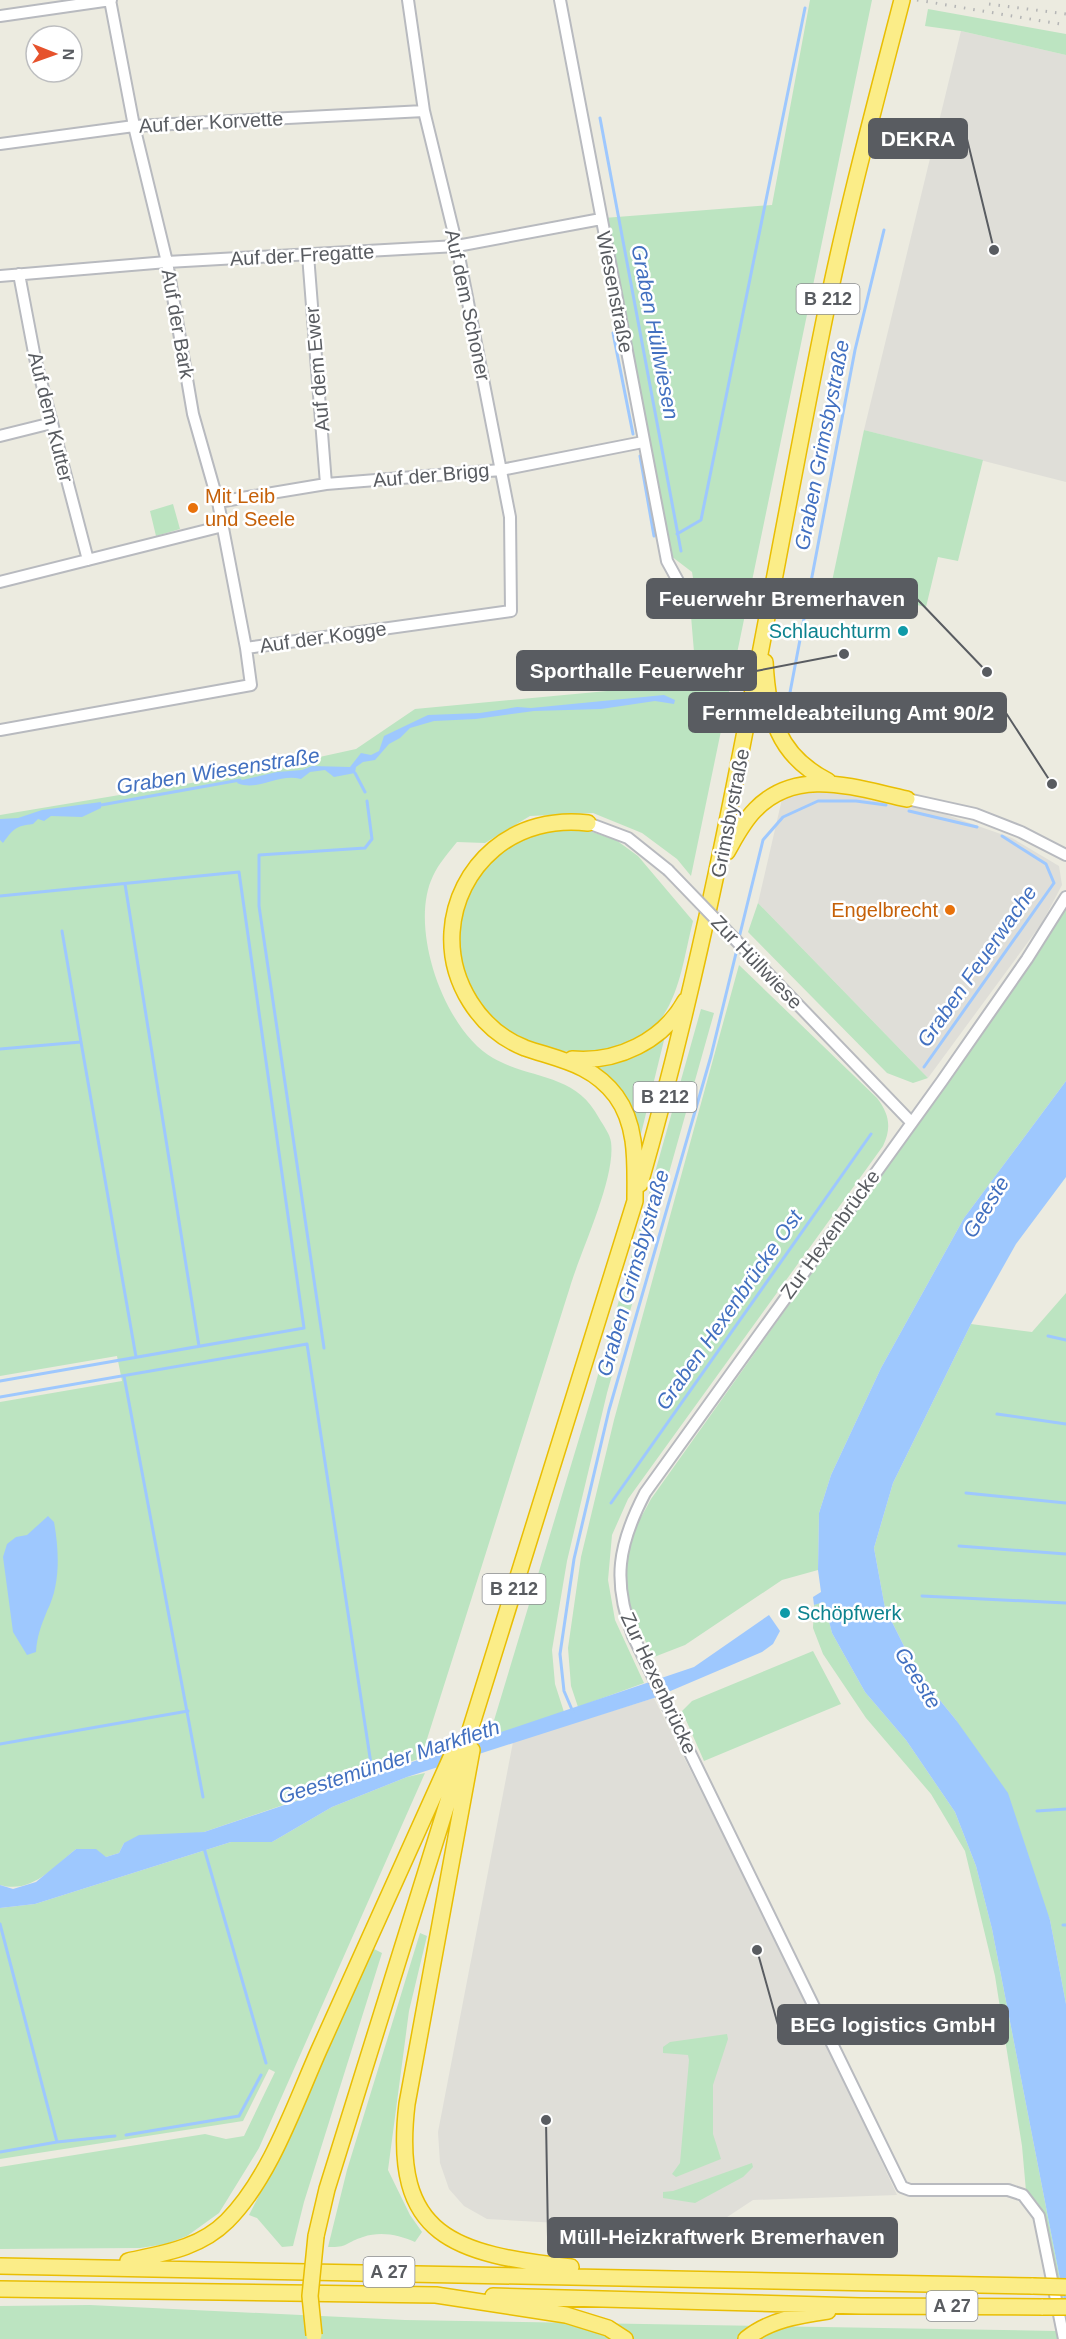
<svg xmlns="http://www.w3.org/2000/svg" width="1066" height="2339" viewBox="0 0 1066 2339" font-family="Arial,sans-serif">
<style>
.industrial{fill:#dfded8}
.green{fill:#bce4c1}
.water{fill:#9ec8fe}
.lines{fill:none;stroke-linecap:round;stroke-linejoin:round}
.stream{stroke:#9ec8fe;stroke-width:3}
.minor-casing{stroke:#b8babf;stroke-width:14}
.highway-casing{stroke:#e9be03;stroke-width:18}
.minor{stroke:#fff;stroke-width:10}
.highway{stroke:#fbed88;stroke-width:15}
.rail{stroke:#b4b5b5;stroke-width:3;stroke-dasharray:1.5 8;stroke-linecap:butt}
.minor-bridge-casing{stroke:#b8babf;stroke-width:14;stroke-linecap:butt}
.highway-bridge-casing{stroke:#e9be03;stroke-width:18;stroke-linecap:butt}
.minor-bridge{stroke:#fff;stroke-width:10}
.highway-bridge{stroke:#fbed88;stroke-width:15}
.food-dot{fill:#e8710a;stroke:#fff;stroke-width:2}
.culture-dot{fill:#0f9aa8;stroke:#fff;stroke-width:2}
.labels{text-anchor:middle;stroke-width:5;stroke-linejoin:round;paint-order:stroke}
.shield{fill:#fff;stroke:#8b8d90;stroke-width:1.5}
.shield-label{font-size:18px;font-weight:bold;fill:#595c61}
.street-label{font-size:20px;fill:#595c61;stroke:#fff}
.food-label{font-size:20px;fill:#c56008;stroke:#fff;text-anchor:start}
.culture-label{font-size:20px;fill:#0d838f;stroke:#fff;text-anchor:end}
.water-label{font-size:21px;font-style:italic;fill:#4270c0;stroke:#fff}
.leader{fill:none;stroke:#595c61;stroke-width:2}
.callout-dot{fill:#595c61;stroke:#fff;stroke-width:2}
.callout{fill:#595c61;stroke:#595c61;stroke-width:2}
.callout-label{font-size:21px;text-anchor:middle;font-weight:bold;fill:#fff}
</style>
<rect width="100%" height="100%" fill="#ecebe0"/>
<path class="industrial" d="M961,31l105,24v427l-202,-52z
M813,788l37,4 97,23 65,23 47,28 3,19 -20,38 -114,155 -170,-175 24,-104z
M654,1698l161,320 82,177 -144,5 -47,31 -219,-12 -23,-13 -15,-17 -9,-26 -2,-31 75,-390z"/>
<path class="green" d="M810,0h62l-181,876 -14,-17 -35,-26 -49,-20 -63,3 -45,27 -28,-1c-8,10 -18,21 -24,34 -25,51 11,154 60,182 39,22 83,15 106,60 4,7 11,16 12,24 5,36 -30,108 -41,145 -50,157 -99,314 -149,471l-217,74 -80,11 -5,10 -13,4 -30,-8c-23,19 -45,45 -76,36v-483l122,-21 -5,-25 -117,20v-561l233,-39 123,-27 59,-40 267,-25 14,-8 -7,-84 5,-8 -2,-12 -21,-16 -67,-338 168,-13z
M928,9l138,25v21l-105,-24 -36,-5z
M864,430l119,30 -25,101 -20,-4 -12,50 -95,-21z
M173,504l7,25 -24,7 -6,-25z
M574,826l42,14 22,16 55,65c-8,31 -12,68 -30,95 -38,56 -138,41 -179,-3 -5,-6 -8,-14 -11,-20 -4,-8 -10,-16 -12,-25 -14,-47 11,-107 56,-128 18,-9 38,-11 57,-14z
M758,903l170,175 -15,5 -26,-10 -139,-141z
M1066,909v172l-102,137 -83,150 -50,107 -12,38 -1,57 -36,10 -97,65 -31,12c-17,-31 -37,-71 -27,-107 4,-18 16,-35 24,-51l380,-535z
M739,965l138,133c12,16 15,29 6,48l-255,353 -16,36 -4,45 7,40 29,63 -66,24 -7,-21 -3,-38 13,-91 33,-137z
M701,1009l13,4 -107,380 -40,168 -15,89 3,34 9,28 -75,25 105,-348z
M667,1028l-28,114c-11,-36 -15,-58 -50,-77z
M1066,1293v711l-16,-84 -94,-200 -39,-48 -32,-64 -11,-60 19,-65 78,-159 61,8z
M824,1601l8,32 33,59 41,48 49,72 21,54 16,63 74,381v27l-23,-123 -6,-12 -11,-11 -4,-45 -27,-170 -30,-125 -34,-57 -65,-76 -43,-64 -10,-26 1,-23z
M813,1651l28,53 -137,57 -22,-50 10,-10z
M425,1773l-166,375 -40,65 -32,23 -21,8 -26,4 -140,1v-82l205,-33 21,5 18,-3 31,-64 -6,-3 -26,52 -243,38v-251l35,-4 196,-62h41l60,-35 75,-30z
M420,1933l7,3 -18,75 -21,159 22,45 12,17 -7,10c-16,-7 -34,-11 -52,-5 -17,5 -15,11 -35,10l19,-77z
M372,1948l10,5 -78,249 -11,44 -11,1 -25,-29 -8,-3 46,-90z
M727,2034l1,5 -15,46v49l8,25 -45,18 -4,-3 8,-11 9,-103 -1,-5 -25,-2v-6l7,-5z
M752,2163l1,4 -10,10 -48,26 -32,-5v-6l10,-1z
M90,2305l315,15 651,11 2,8h-1058v-33z"/>
<path class="water" d="M664,695l11,5 -1,4 -19,-3 -54,8 -67,2 -58,8 -42,2 -24,7 -10,10 -11,6 -14,16 -12,2 -7,5 -1,6 -21,4 -9,-7 -15,2 -9,7c-24,-6 -42,13 -64,4l1,-2 39,-9 25,-2 10,-4 38,1 11,-14 10,2 8,-4 5,-15 44,-21 52,-2 37,-6 14,1z
M101,802v6l-19,9 -31,-1 -7,5 -6,-2 -5,5c-17,2 -19,4 -30,19l-3,-3v-21l18,-1 24,-8z
M1066,1081v96l-50,67 -45,80 -78,159 -19,65 11,60 32,64 39,48 52,73 42,127 16,84v306l-74,-381 -16,-63 -21,-54 -49,-72 -41,-48 -33,-59 -8,-31 -10,3 -1,-8 8,-5 -3,-22 1,-57 12,-38 50,-107 83,-150z
M48,1516l6,6c5,28 7,62 -7,89 -6,15 -10,25 -11,41l-9,3 -14,-23 -10,-75 4,-13 9,-7 11,-2z
M769,1615l11,16 -7,13 -11,8 -108,46 -247,79 -75,30 -60,35h-41l-196,62 -35,4v-23l13,4 23,-7 40,-33h20l10,8 13,-4 5,-10 15,-8 65,-3 490,-165z"/>
<g class="lines">
<path class="stream" d="M600,118l81,433
M613,333l20,101
M640,456l14,80
M677,534l24,-14 104,-512
M788,703l67,-353 29,-120
M355,773l10,19
M101,805l139,-25
M909,811l68,16
M125,884l74,462
M0,896l239,-24 65,456 -304,53
M739,938l24,-98 20,-23 35,-16h38l30,4
M81,1042l55,315
M0,1049l81,-7 -19,-111
M924,1067l130,-184 -8,-19 -44,-28
M1048,1336l18,4
M324,1348l-65,-442v-51l106,-7 7,-9 -5,-38
M124,1376l79,421
M0,1397l307,-53 66,433
M997,1414l69,10
M966,1493l100,10
M611,1503l260,-369
M959,1546l107,8
M922,1596l144,7
M573,1712l-9,-21 -4,-37 14,-95 35,-149 102,-354 27,-111
M0,1744l188,-33
M1037,1811l29,-2
M204,1848l62,215
M0,1924l57,218 -57,10
M1063,1925h3
M126,2135l113,-19 22,-41
M57,2142l58,-6"/>
<g class="minor-casing">
<path id="minor" d="M110,0l24,126 33,136 26,152 25,88 28,146
M560,0l107,561 11,20
M0,16l111,-16
M0,144l134,-18 290,-15
M308,255l18,229
M19,274l16,84 53,202
M0,276l167,-14 290,-16 144,-27
M0,436l52,-13
M218,502l108,-18 175,-14 142,-28
M0,582l223,-56
M0,730l251,-45 -5,-37 265,-37 -1,-94 -53,-271 -33,-135 -16,-111
M907,799l68,15 46,18 45,23
M588,823l40,15 40,32
M780,986l131,136
M1064,2339l-25,-123 -16,-21 -15,-5h-98l-8,-3 -269,-551c-21,-55 -15,-91 12,-143l297,-412 85,-122 39,-62"/>
</g>
<g class="highway-casing">
<path id="highway" d="M765,662c3,54 12,93 63,119
M727,852c8,-14 16,-30 28,-42 42,-44 100,-22 152,-11
M572,1059c45,4 91,-18 113,-58
M640,1184c81,-282 125,-571 183,-858 22,-110 51,-218 79,-326
M472,1750l-65,354c-16,134 48,150 164,163
M316,2236l11,-47 308,-988c0,-36 3,-75 -19,-105 -24,-32 -56,-36 -91,-48 -46,-18 -76,-67 -73,-116 2,-32 17,-62 42,-83 26,-22 60,-30 94,-26
M128,2261c37,-8 72,-13 99,-40 43,-43 68,-117 92,-171 46,-102 92,-204 138,-306
M0,2266l1033,20
M0,2289l436,6 130,20 42,13 17,11
M493,2296l368,10 182,1
M746,2339c23,-19 54,-24 82,-28"/>
</g>
<use href="#minor" class="minor"/>
<use href="#highway" class="highway"/>
<path class="rail" d="M917,0l149,25
M989,4l77,10"/>
<g class="minor-bridge-casing">
<path id="minor-bridge" d="M668,870l112,116"/>
</g>
<g class="highway-bridge-casing">
<path id="highway-bridge" d="M1033,2286l33,1
M1043,2307h23
M314,2335l-4,-39 6,-60"/>
</g>
<use href="#minor-bridge" class="minor-bridge"/>
<use href="#highway-bridge" class="highway-bridge"/>
</g>
<g class="food-dot">
<circle cx="193" cy="508" r="6"/>
<circle cx="950" cy="910" r="6"/>
</g>
<g class="culture-dot">
<circle cx="903" cy="631" r="6"/>
<circle cx="785" cy="1613" r="6"/>
</g>
<g class="labels">
<g class="shield">
<rect x="796.5" y="284" width="63" height="30" rx="4.5"/>
<rect x="633.5" y="1082" width="63" height="30" rx="4.5"/>
<rect x="482.5" y="1574" width="63" height="30" rx="4.5"/>
<rect x="363.5" y="2257" width="51" height="30" rx="4.5"/>
<rect x="926.5" y="2291" width="51" height="30" rx="4.5"/>
</g>
<g class="shield-label">
<text x="828" y="305">B 212</text>
<text x="665" y="1103">B 212</text>
<text x="514" y="1595">B 212</text>
<text x="389" y="2278">A 27</text>
<text x="952" y="2312">A 27</text>
</g>
<g class="street-label">
<text transform="translate(211 122) rotate(-3)" y="7">Auf der Korvette</text>
<text transform="translate(302 255) rotate(-3)" y="7">Auf der Fregatte</text>
<text transform="translate(615 292) rotate(79)" y="7">Wiesenstraße</text>
<text transform="translate(468 305) rotate(78)" y="7">Auf dem Schoner</text>
<text transform="translate(178 324) rotate(80)" y="7">Auf der Bark</text>
<text transform="translate(317 369) rotate(-95)" y="7">Auf dem Ewer</text>
<text transform="translate(51 417) rotate(76)" y="7">Auf dem Kutter</text>
<text transform="translate(431 475) rotate(-5)" y="7">Auf der Brigg</text>
<text transform="translate(323 637) rotate(-8)" y="7">Auf der Kogge</text>
<text transform="translate(730 813) rotate(-79)" y="7">Grimsbystraße</text>
<text transform="translate(757 962) rotate(46)" y="7">Zur Hüllwiese</text>
<text transform="translate(830 1234) rotate(-54)" y="7">Zur Hexenbrücke</text>
<text transform="translate(659 1683) rotate(65)" y="7">Zur Hexenbrücke</text>
</g>
<g class="food-label">
<text x="205" y="503">Mit Leib<tspan x="205" dy="23">und Seele</tspan></text>
<text x="938" y="917" text-anchor="end">Engelbrecht</text>
</g>
<g class="culture-label">
<text x="891" y="638">Schlauchturm</text>
<text x="797" y="1620" text-anchor="start">Schöpfwerk</text>
</g>
<g class="water-label">
<text transform="translate(655 332) rotate(79)" y="7">Graben Hüllwiesen</text>
<text transform="translate(822 445) rotate(-79)" y="7">Graben Grimsbystraße</text>
<text transform="translate(218 771) rotate(-9)" y="7">Graben Wiesenstraße</text>
<text transform="translate(977 966) rotate(-55)" y="7">Graben Feuerwache</text>
<text transform="translate(986 1207) rotate(-58)" y="7">Geeste</text>
<text transform="translate(633 1273) rotate(-74)" y="7">Graben Grimsbystraße</text>
<text transform="translate(729 1310) rotate(-55)" y="7">Graben Hexenbrücke Ost</text>
<text transform="translate(918 1678) rotate(58)" y="7">Geeste</text>
<text transform="translate(389 1762) rotate(-18)" y="7">Geestemünder Markfleth</text>
</g>
</g>
<path class="leader" d="M994 250L967 139M987 672L917 599M844 654L756 671M1052 784L1006 713M757 1950L778 2025M546 2120L548 2237"/>
<g class="callout-dot">
<circle cx="994" cy="250" r="6"/>
<circle cx="987" cy="672" r="6"/>
<circle cx="844" cy="654" r="6"/>
<circle cx="1052" cy="784" r="6"/>
<circle cx="757" cy="1950" r="6"/>
<circle cx="546" cy="2120" r="6"/>
</g>
<g class="callout">
<rect x="869" y="119" width="98" height="39" rx="6"/>
<rect x="647" y="579" width="270" height="39" rx="6"/>
<rect x="517" y="651" width="239" height="39" rx="6"/>
<rect x="689" y="693" width="317" height="39" rx="6"/>
<rect x="778" y="2005" width="230" height="39" rx="6"/>
<rect x="548" y="2218" width="349" height="39" rx="6"/>
</g>
<g class="callout-label">
<text x="918" y="146">DEKRA</text>
<text x="782" y="606">Feuerwehr Bremerhaven</text>
<text x="637" y="678">Sporthalle Feuerwehr</text>
<text x="848" y="720">Fernmeldeabteilung Amt 90/2</text>
<text x="893" y="2032">BEG logistics GmbH</text>
<text x="722" y="2244">Müll-Heizkraftwerk Bremerhaven</text>
</g>
<g transform="translate(54 54) rotate(91)"><circle r="28" fill="#ffffff" stroke="#bdbec0" stroke-width="1.5"/>
<path d="M0-4.5L10 22L0 15L-10 22Z" fill="#e6522c"/>
<text y="-9" font-size="16" font-weight="bold" text-anchor="middle" fill="#595c61">N</text>
</g>
</svg>
